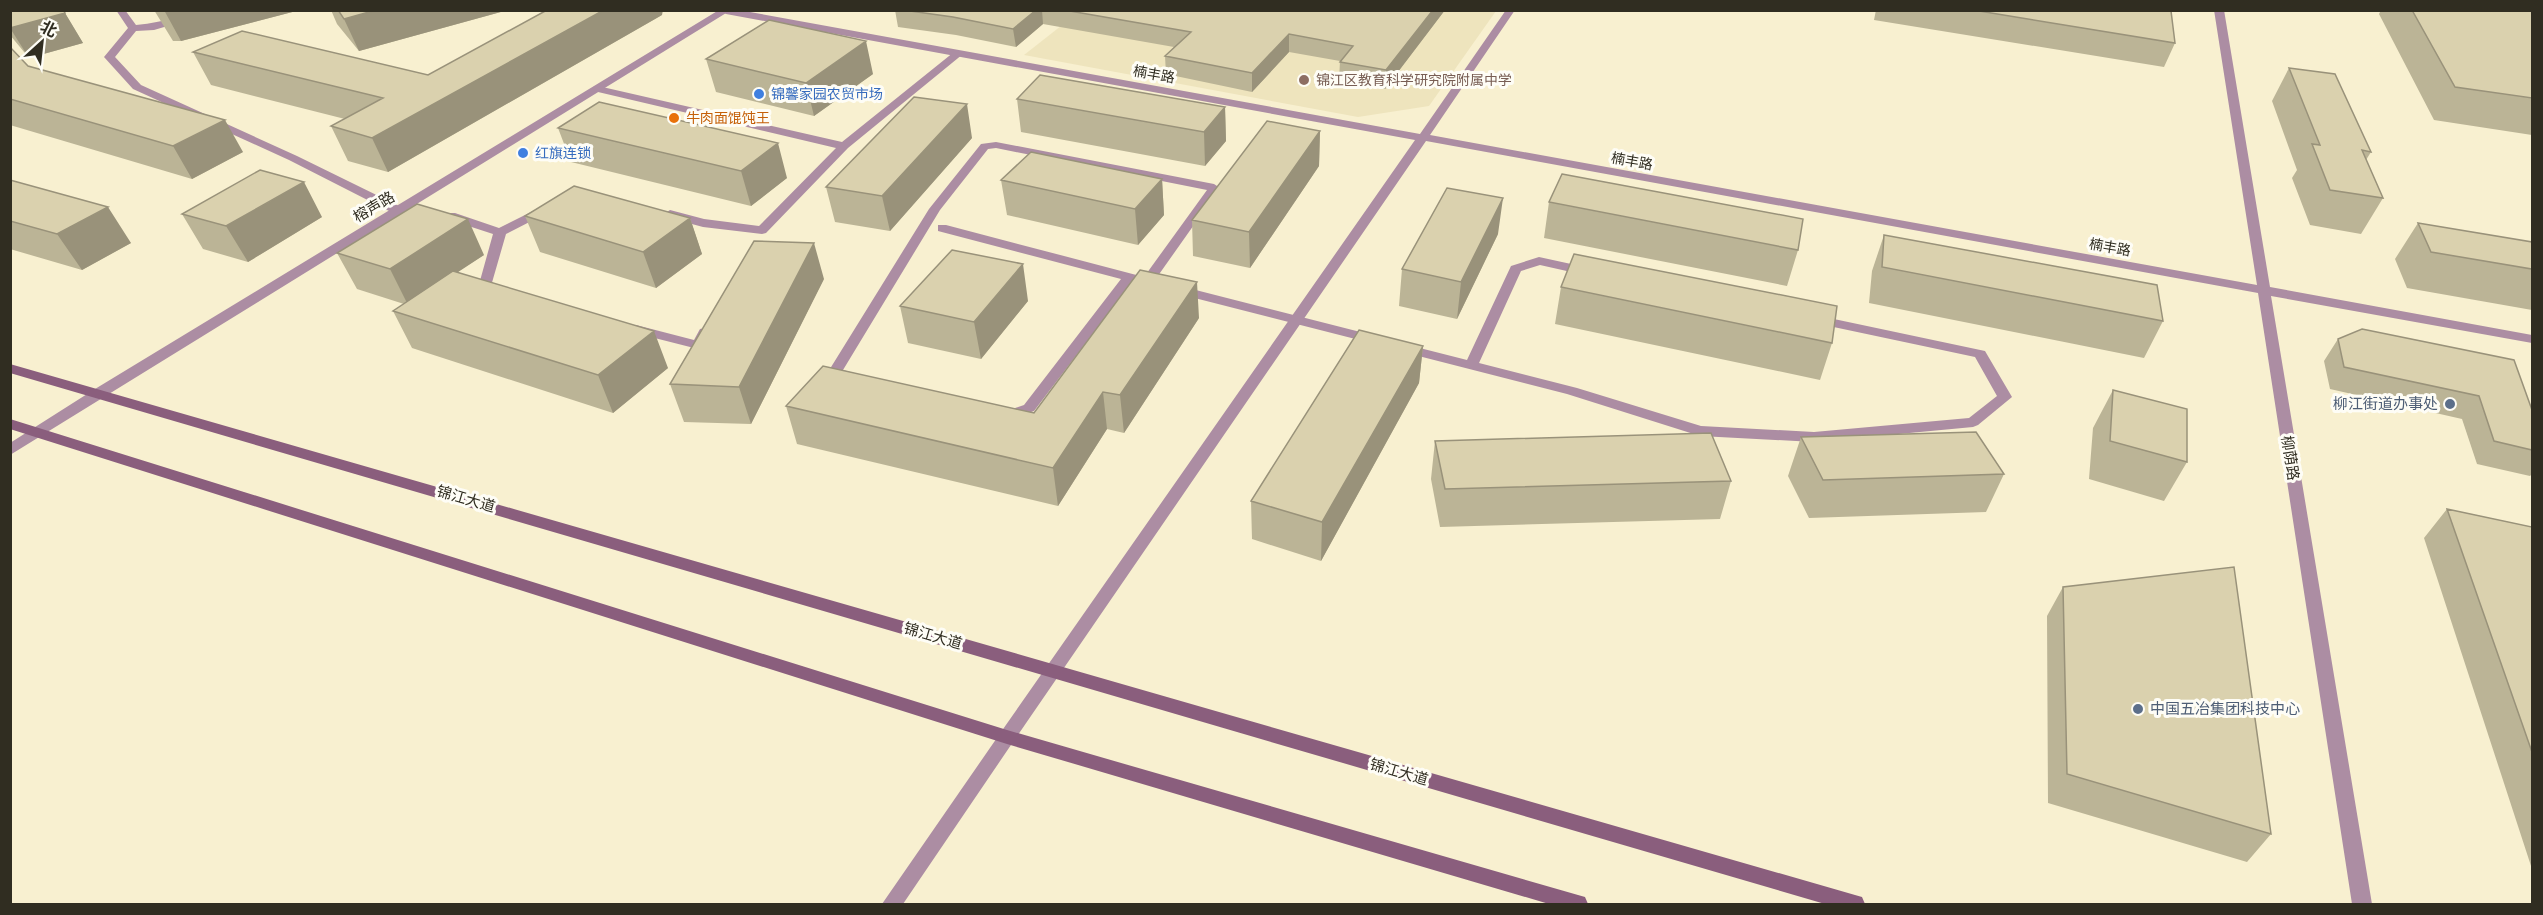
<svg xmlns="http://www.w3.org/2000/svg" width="2543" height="915" viewBox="0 0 2543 915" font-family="'Playfair Display','Noto Sans SC',serif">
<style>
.built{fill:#eee4bd}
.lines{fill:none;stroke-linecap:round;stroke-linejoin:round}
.service{fill:#ac8da3;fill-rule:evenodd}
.minor{fill:#ac8da3;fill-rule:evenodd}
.tertiary{fill:#ac8da3;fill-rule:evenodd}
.secondary{fill:#8a5e7d;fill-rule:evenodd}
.wall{fill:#bbb496}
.shaded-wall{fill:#99927a}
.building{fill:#dad1ae;stroke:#99927a;stroke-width:1.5}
.education-dot{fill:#8d6e63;stroke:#fefdf6;stroke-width:2}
.shop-dot{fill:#3f7fe0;stroke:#fefdf6;stroke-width:2}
.food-dot{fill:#e8710a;stroke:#fefdf6;stroke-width:2}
.service-dot{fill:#5c6f8a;stroke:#fefdf6;stroke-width:2}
.labels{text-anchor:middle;stroke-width:6;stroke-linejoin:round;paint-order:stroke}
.far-street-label{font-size:14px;fill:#302d21;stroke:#fefdf6}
.far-education-label{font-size:14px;fill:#785e54;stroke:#fefdf6;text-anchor:start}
.far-shop-label{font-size:14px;fill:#366cbe;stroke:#fefdf6;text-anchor:start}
.far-food-label{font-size:14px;fill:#c56008;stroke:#fefdf6;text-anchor:start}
.street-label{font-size:15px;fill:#302d21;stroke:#fefdf6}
.service-label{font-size:15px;fill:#4e5e75;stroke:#fefdf6;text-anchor:end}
</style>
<rect width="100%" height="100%" fill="#f8f0d0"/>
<path class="built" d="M1080,11h416l-67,95 -71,11 -334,-62z"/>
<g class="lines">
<path class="service" d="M116,10h9l11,15c30,-2 57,-15 86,-15l-68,20 -18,1 -21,26 26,28 156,71 106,52v6h-8l-106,-54 -156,-71 -29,-32 24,-29z
M954,52l9,2 -115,94 -82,85 -4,1 -59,-7 -37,-10 -2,-3 6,-4 34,9 55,7 77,-78 -238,-56 -5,-3 5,-3 244,56z
M996,142l218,42 6,4 -65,92 2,3 -1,3 -5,1 -19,-5 -98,129 -28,10 -5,-2 -2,-3 2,-3 23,-8 97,-126 -183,-48v-6h8l198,52 63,-87 -211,-42 -8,1 -48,61 -97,160 11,3 2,3 -2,3 -5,1 -19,-5 -2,-3 101,-163 52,-65z
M543,206l4,1v6l-41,21 -15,52 10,5 -2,3c-7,1 -18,0 -21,-6l15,-54 -46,-15v-6h8l44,15z
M1539,257l55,12 1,3 -6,4 -49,-11 -19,6 -42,92 98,25 124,38 113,6 155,-14 28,-22 -22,-39 -165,-35 -2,-3 7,-4 170,36 27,46 -34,28 -5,2 -159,15 -114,-6 -133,-42 -168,-43 -2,-3 7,-4 63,16 44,-94z
M1180,286l200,51 2,3 -7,4 -200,-51 -2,-3z
M636,325l58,15 6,-11 5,-1 7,4 -9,16 -5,1 -67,-17 -2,-3 2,-3z"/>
<path class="minor" d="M719,10h12l-721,445v-12l85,-54z
M1007,730l6,2 3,5 -3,5 -110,162h-21l119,-172z"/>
<path class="tertiary" d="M739,10l681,124 86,-124h9l-85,125 827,150 -43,-275h10l46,277 262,48v8l-261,-47 101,608h-20l-94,-611 -832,-152 -413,601 -6,2 -6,-2 -3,-5 3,-5 414,-592 -689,-126 -5,-3z"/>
<path class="secondary" d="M10,364l1845,531 7,2 3,7h-40l-1815,-531z
M10,419l997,311 571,165 7,2 3,7h-39l-542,-160 -997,-315z"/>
</g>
<path class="wall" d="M10,10l55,3 18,30 -54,15 -19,-23z
M154,10h146l-119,31h-8z
M331,10h177l-149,41 -22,-27z
M895,10h550l-60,79 -46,-9 1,-19 -51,-9 -37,40 -86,-18 -1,-18 9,-9 -131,-23 -27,23 -60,-12 -58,-8z
M1876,10h290l9,33 -11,24 -290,-47z
M2381,10h151v125l-98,-15 -55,-106z
M662,15l-274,157 -40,-11 -17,-35 14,-7 -134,-34 -18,-33 235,23z
M10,47l18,19 215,86 -51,27 -182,-54z
M706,59l167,15 -59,42 -98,-24z
M2289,68l82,84 -5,8 17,38 -22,36 -51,-9 -18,-47 5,-8 -25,-69z
M1017,99l208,8 1,34 -21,25 -184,-34z
M558,128l229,50 -36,28 -180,-44z
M1320,131l-1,35 -69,102 -57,-12 -1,-36z
M972,138l-82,93 -55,-9 -9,-35z
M1162,179l2,36 -26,30 -131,-30 -6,-35z
M10,180l121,63 -49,27 -72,-21z
M1549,202l249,48 -11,36 -243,-48z
M182,214l140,3 -74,45 -45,-13z
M525,216l165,2 12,36 -46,34 -116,-36z
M2418,223l114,19v68l-125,-22 -12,-29z
M1498,234l-41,85 -58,-13 3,-37z
M1884,235l279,86 -19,37 -275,-55 3,-32z
M337,253l147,2 -27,17 211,96 -55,45 -201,-65 -19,-37 11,-7 -47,-15z
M824,279l-73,145 -67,-2 -14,-38z
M1561,287l271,56 -12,37 -265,-56z
M1028,301l-47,58 -73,-16 -8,-37z
M1199,318l-75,115 -17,-4 -49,77 -261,-62 -11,-38 248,7z
M2338,339l194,71v64l-2,2 -53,-12 -15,-45 -132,-30 -6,-28z
M1423,346l-4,37 -98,178 -69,-22 -1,-38z
M2113,390l74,72 -23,39 -75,-22 4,-51z
M1801,437l203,37 -18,38 -177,6 -21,-42z
M1435,441l296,40 -11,38 -280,8 -9,-48z
M2447,509l85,18v342l-108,-331z
M2063,587l208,247 -24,28 -199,-59 -1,-187z"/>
<path class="shaded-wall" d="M164,10h136l-119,31z
M376,10h132l-149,41 -15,-32z
M604,10h59l-1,5 -274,157 -16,-34z
M1036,10h6l1,14 -27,23 -3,-18z
M1433,10h12l-60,79 1,-19z
M65,13l18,30 -54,15 -19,-30z
M1289,34v18l-37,40v-19z
M866,41l7,33 -59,42 -8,-33z
M967,104l5,34 -82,93 -8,-35z
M1225,107l1,34 -21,25 -1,-34z
M225,120l18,32 -51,27 -19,-33z
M1320,131l-1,35 -69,102 -1,-36z
M778,143l9,35 -36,28 -10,-35z
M1162,179l2,36 -26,30 -3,-36z
M304,182l18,35 -74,45 -22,-36z
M1503,198l-5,36 -41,85 4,-37z
M108,207l23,36 -49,27 -25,-36z
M690,218l12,36 -46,34 -13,-36z
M468,219l16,36 -76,50 -18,-36z
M814,243l10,36 -73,145 -12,-37z
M1023,264l5,37 -47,58 -7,-37z
M1197,282l2,36 -75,115 -4,-38z
M654,331l14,37 -55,45 -15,-38z
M1423,346l-4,37 -98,178 1,-39z
M1103,392l4,37 -49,77 -5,-38z"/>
<path class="building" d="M10,10h53l2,3 -55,15z
M338,10h38l-32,9z
M547,10h57l-232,128 -41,-12 52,-28 -190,-46 49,-21 186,44z
M903,10h133l-23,19 -60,-12z
M1064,10h369l-47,60 -46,-8 13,-16 -64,-12 -37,39 -87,-17 26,-24z
M1973,10h193l5,1 4,32z
M2412,10h120v88l-77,-11z
M769,20l97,21 -60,42 -100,-24z
M10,47l18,19 197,54 -52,26 -163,-47z
M2289,68l46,6 36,78 -9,-2 21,48 -53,-8 -18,-46 8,1z
M1040,75l185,32 -21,25 -187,-33z
M914,97l53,7 -85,92 -56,-9z
M599,102l179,41 -37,28 -183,-43z
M1267,121l53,10 -71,101 -57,-12z
M1031,152l131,27 -27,30 -134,-29z
M260,170l44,12 -78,44 -44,-12z
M1562,174l241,45 -5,31 -249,-48z
M10,180l98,27 -51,27 -47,-13z
M574,186l116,32 -47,34 -118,-36z
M1447,188l56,10 -42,84 -59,-13z
M417,204l51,15 -78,50 -53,-16z
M2418,223l114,19v27l-101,-17z
M1884,235l273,50 6,36 -281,-54z
M754,241l60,2 -75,144 -69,-3z
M952,250l71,14 -49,58 -74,-16z
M1574,254l263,52 -5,37 -271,-56z
M1140,270l57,12 -77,113 -17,-3 -50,76 -267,-62 37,-40 211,47z
M453,271l201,60 -56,44 -205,-64z
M2362,329l152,31 18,50v40l-38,-9 -15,-45 -135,-29 -6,-28z
M1359,330l64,16 -101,176 -71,-21z
M2113,390l74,19v53l-77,-21z
M1976,432l28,42 -181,6 -22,-43z
M1711,433l20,48 -286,8 -10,-48z
M2447,509l85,18v225z
M2234,567l37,267 -204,-60 -4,-187z"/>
<circle class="education-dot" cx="1304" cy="80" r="6"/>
<g class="shop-dot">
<circle cx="759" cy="94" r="6"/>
<circle cx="523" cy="153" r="6"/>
</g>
<circle class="food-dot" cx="674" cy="118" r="6"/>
<g class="service-dot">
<circle cx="2450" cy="404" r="6"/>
<circle cx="2138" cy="709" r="6"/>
</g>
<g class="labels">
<g class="far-street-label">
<text transform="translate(1154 74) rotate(10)" y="5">楠丰路</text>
<text transform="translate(1632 161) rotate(10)" y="5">楠丰路</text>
<text transform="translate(2110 247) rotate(10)" y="5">楠丰路</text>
</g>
<g class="far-education-label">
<text x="1316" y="85">锦江区教育科学研究院附属中学</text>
</g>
<g class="far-shop-label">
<text x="771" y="99">锦馨家园农贸市场</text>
<text x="535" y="158">红旗连锁</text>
</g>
<g class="far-food-label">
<text x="686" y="123">牛肉面馄饨王</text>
</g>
<g class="street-label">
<text transform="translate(374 207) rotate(-31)" y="5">榕声路</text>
<text transform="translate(2290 458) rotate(81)" y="5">柳荫路</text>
<text transform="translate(466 499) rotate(16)" y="5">锦江大道</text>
<text transform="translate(933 636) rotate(16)" y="5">锦江大道</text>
<text transform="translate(1399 772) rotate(16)" y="5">锦江大道</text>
</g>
<g class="service-label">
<text x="2438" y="409">柳江街道办事处</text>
<text x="2150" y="714" text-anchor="start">中国五冶集团科技中心</text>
</g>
</g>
<rect width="2543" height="915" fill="none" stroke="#302d21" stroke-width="24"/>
<g transform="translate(42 42) rotate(27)" stroke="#fefdf6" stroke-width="4.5" paint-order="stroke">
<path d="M0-4.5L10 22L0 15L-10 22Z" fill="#302d21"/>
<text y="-9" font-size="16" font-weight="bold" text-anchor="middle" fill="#302d21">北</text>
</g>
</svg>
